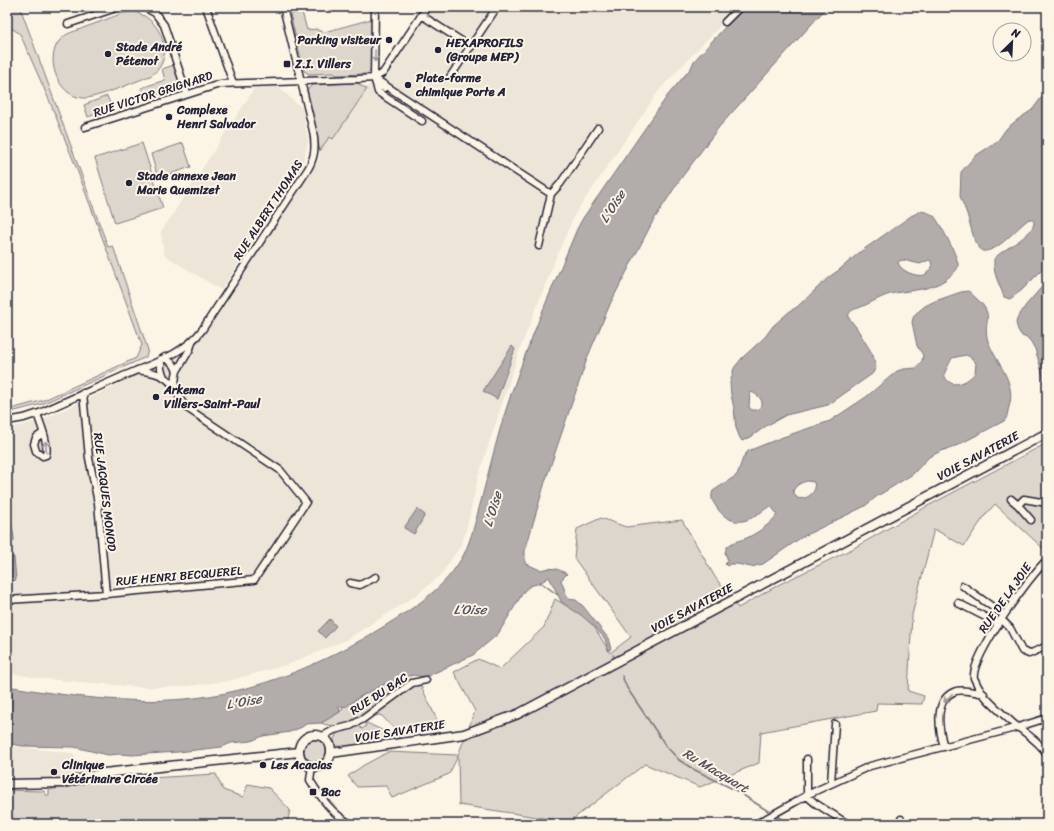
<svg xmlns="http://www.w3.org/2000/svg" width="1054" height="831" viewBox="0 0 1054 831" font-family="Sriracha,sans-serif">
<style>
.built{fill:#ece5d8}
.green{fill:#dcd6cc;stroke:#7f7c84}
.water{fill:#b2adab;stroke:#78757e;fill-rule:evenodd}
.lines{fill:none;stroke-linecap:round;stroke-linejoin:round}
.stream{stroke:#78757e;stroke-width:1.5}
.minor-casing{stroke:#22223b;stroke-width:9}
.major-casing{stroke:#22223b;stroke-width:11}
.minor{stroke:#fcf5e5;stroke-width:6}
.major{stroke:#fcf5e5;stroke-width:8}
.oneway{stroke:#9a9698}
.poi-dot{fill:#22223b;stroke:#fcf5e5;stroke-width:1.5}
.labels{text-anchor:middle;stroke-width:4;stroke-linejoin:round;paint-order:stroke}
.poi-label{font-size:12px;font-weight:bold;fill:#22223b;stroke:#fcf5e5;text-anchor:start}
.street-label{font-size:12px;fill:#22223b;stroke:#fcf5e5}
.water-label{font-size:13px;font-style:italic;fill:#545362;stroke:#fcf5e5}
</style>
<rect width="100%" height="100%" fill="#fcf5e5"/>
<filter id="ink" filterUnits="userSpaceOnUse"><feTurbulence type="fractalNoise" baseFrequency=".025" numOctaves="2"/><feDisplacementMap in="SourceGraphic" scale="8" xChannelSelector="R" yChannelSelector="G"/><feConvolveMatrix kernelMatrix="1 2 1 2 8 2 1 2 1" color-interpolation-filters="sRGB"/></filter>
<g filter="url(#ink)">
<path class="built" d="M421,7h317l-78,82 -85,125 -18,41 -36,91 -43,131 -12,54 -5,14 -9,13 -12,18 -25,20 -69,44 -57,24 -61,17 -49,6h-41l-92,-8 -39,-6v-245l18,-3 21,-7 44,-20 103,-51 126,-187 1,-9 9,-14 4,2z
M277,86l25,22 6,33 -6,26 -81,123 -57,-35 -3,-23 93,-143z
M7,746l66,7 11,29 -77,7z"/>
<path class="green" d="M7,7h13l88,240 5,-1 35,104 -2,7 -104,47 -35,9v-3l37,-10 92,-42 6,-13 -66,-178 -26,-65 -30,-68 -7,-5 -6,3z
M133,12c28,4 45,48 17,64 -13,5 -55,23 -67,22 -26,-1 -41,-44 -20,-61 6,-5 14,-6 20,-9 14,-5 27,-10 40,-15z
M302,12l5,18 10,-1 1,2h5l1,1 48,-13 -1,47 -1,5 -4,3 -30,1 -2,-2 -25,1 -5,-3 -14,-57z
M174,65l7,23 -36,12 -4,-12 24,-8 -3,-11z
M357,83l10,6 -34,50 -4,-2 -9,14 -13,-61 5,-5z
M107,96l5,12 -24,9 -4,-12z
M142,143l21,65 -48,15 -20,-65z
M183,143l8,24 -33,11 -7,-24z
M1047,443v109l-52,-48 -9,10 -22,32 -30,-17 -22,86 -4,76 16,5 -2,8 -45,-1 -1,8 -115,21 -2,31 -59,24 -55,-23 -76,58 -110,-17 -1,-49 -9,18 -57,24 -6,-12 -29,1 -9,-11 16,-11 24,-13 70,3 17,-44 -21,-39 24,-13 22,10 44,-42 11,-28 34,19 21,35 21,-16 -57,-79 3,-29 24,-11 25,9 56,-7 33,57 23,31 42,-24 72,-35 72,-41z
M419,682l21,44 -37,8 -5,-1 -16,-17 -3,-1 -6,2 -1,-7 1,-3c-15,12 -32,24 -52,16l19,-11v-1l3,-2 -1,-2c9,-2 45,-32 54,-23 2,2 3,6 4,9z
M367,723l29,14h4v2l-57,9 -8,-4 -1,-5 3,-6 9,-2 12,-6 4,4 4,-3 -1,-2z
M303 750a12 12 0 1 1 24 0a12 12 0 1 1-24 0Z
M216,774l7,16 20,7 5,-13 21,4 21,22 -3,14h-279l-1,-1v-33l37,1 2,4h3v-5l35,-8z"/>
<path class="water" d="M745,7h82l-108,120 -40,54 -26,40 -42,81 -23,54 -43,126 -20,69v12l15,7c10,-3 18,-2 27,4l-6,6 7,19 8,1 7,6 25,32 3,11 -3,1 -3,-11 -8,-10 -16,-14 -19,-12 -13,-26 -9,6 -10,3 -6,5 -26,43 -25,21 -43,20 -6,2 -10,-2 -9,2 -7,5 -11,1 -28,14 -12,9 -8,1 1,5 -19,11 -15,1 -4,3 -12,5 -27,4 -12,5 -20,2 -9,4 -44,5 -46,3 -12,-1 -12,1 -34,-8 -52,-1 -15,-3v-57c58,10 119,18 178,13 71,-6 138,-35 198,-72 32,-20 63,-39 81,-73 8,-17 12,-35 17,-53 7,-27 14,-55 22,-82 20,-65 48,-128 74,-190l6,-11 85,-123 23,-27 3,-7 32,-35z
M1047,95v170l-25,25 -12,9 -6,-2c-5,-15 -11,-21 -10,-38 8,-10 40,-23 40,-37l-1,-2 -4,-1c-13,9 -31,34 -47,32l-7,-9 -8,-28 -7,-18 1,-24 14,-16 22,-14 9,-13 11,-9 15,-10 9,-12z
M921,211c5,1 10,2 14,6 5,7 25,42 23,50 -2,5 -9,10 -13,13 -14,10 -33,10 -50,13 -12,2 -22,9 -34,14 -7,3 -11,2 -13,10l8,10 17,28 3,13 -4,6 -44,31 -42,10 -20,11 -15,11 -9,4 -2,-3 -4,-10 -2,-20 -3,-13 -1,-12 4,-15 8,-10 23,-21 8,-11 17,-15 7,-4 32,-30 10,-7 21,-18 51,-36zM903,260l17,4 9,-4 2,1 1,6 -7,8c-9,2 -23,-3 -27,-12l1,-2zM750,392c6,1 13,7 12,13l-4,5h-6l-3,-3z
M1047,281v112l-2,-4 -3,-17 -7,-23 -6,-10 -7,-3 -4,-6 -2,-7 1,-4 9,-14z
M968,291c4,2 5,5 9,8 19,17 5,22 11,42 8,22 29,41 21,66 -2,6 -1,10 -5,14l-46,24 -17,6 -12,6 -16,17 -37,23 -11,9 -63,31 -39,27 -12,3 -14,-3h-7l-3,2 -2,-2 3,-3 -3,-9 2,-5c5,-5 11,-6 17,-8 9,-3 29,-16 33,-25l-6,-8c-7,3 -10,7 -16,10 -15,10 -29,5 -38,-8 -4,-6 -7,-10 -4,-17l24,-16 6,-17 5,-7 35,-14 47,-16 36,-24 31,-26 7,-2 12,-1 6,-7 1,-6 -6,-9 -5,-24 2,-7 11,-9 10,-5 26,-9zM966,355l4,2 6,6 -1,10c-8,10 -26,18 -31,1l8,-16zM807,481l7,1 1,7c-4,7 -10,11 -18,9l-4,-7c3,-6 7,-8 14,-10z
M512,346l3,3 -18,50 -14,-8z
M7,496l7,42v3h-7z
M417,509l8,6 -11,19 -10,-6z
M7,557h7l2,23 -9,1z
M330,619l6,7 -11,12 -7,-7z"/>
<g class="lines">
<path class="stream" d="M540,582l18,13
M613,655l2,4
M622,676l5,12 39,58 13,14 14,9 42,21 33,21
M778,817l13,7"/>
<g class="minor-casing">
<path id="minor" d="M144,7l11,6 9,12 23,69
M206,7l27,76
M314,7h1
M375,7l-1,71 2,6 8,4
M421,15l50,32
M725,22l15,-15
M68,24l51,-17
M450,77l47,-70
M374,78l177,116
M376,84l2,8 44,29
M85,127l135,-43 138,-5 16,-1 9,-5 44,-66
M539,246l12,-52 9,-10 38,-56
M161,359v10l3,8
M137,370c16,2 29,4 38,18
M177,371l13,-22 2,-7
M83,393l6,65 9,45 8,91
M37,414c4,11 12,30 9,41l-3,1 -7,-5 -2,-7 2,-6 7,-5
M7,421l17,-3 18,-6c26,-12 52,-23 79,-35 27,-12 63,-22 81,-47l104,-158c9,-13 10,-25 7,-41l-30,-124
M1011,499l7,6
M1031,520l-13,-15 6,-6 23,4
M1047,560c-16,14 -77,98 -73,118 2,5 6,12 9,16 7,9 22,22 31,30 11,9 25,17 33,30
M350,583l10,2 16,-8
M963,586l41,29
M7,600l99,-6 148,-14 52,-78 -26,-32 -93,-62c-10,-10 -14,-24 -10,-37l-3,-6 -9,-8
M958,603l41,21
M1001,619l9,9 12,23 7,3 18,-8
M323,736l11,-6 16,-4 13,-7 49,-36 14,-3
M944,747c-5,-17 -11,-48 12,-56 8,-2 19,1 28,3
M807,759v37l8,7 33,21
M312,766l-2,14c11,18 22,34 41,44
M831,783l4,-59
M756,824l55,-31 59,-27 145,-38 32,-10
M900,824l1,-5"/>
</g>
<g class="major-casing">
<path id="major" d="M299 751a16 16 0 1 1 32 0a16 16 0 1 1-32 0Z
M331,753l133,-19 54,-20 529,-281
M7,784l57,-1 40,-10 195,-21"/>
</g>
<use href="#minor" class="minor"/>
<use href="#major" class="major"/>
</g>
<defs><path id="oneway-shaft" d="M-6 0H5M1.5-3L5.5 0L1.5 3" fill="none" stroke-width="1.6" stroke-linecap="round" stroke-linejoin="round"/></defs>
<g class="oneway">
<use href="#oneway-shaft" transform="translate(375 56) rotate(91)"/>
<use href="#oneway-shaft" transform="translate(46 447) rotate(-96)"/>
<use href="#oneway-shaft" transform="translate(948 698) rotate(134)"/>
</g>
</g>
<g class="poi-dot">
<circle cx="389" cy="40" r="4"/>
<circle cx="438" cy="50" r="4"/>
<circle cx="108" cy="54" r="4"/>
<rect x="283" y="60" width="8" height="8" rx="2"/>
<circle cx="408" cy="85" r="4"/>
<circle cx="169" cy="117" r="4"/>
<circle cx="129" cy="183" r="4"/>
<circle cx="156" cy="397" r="4"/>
<circle cx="263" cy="765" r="4"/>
<circle cx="54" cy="772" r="4"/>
<rect x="309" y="788" width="8" height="8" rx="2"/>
</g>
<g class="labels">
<g class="poi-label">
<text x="381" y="44" text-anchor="end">Parking visiteur</text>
<text x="446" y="47">HEXAPROFILS<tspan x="446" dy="14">(Groupe MEP)</tspan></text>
<text x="116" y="51">Stade André<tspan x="116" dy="14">Pétenot</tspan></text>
<text x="295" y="68">Z.I. Villers</text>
<text x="416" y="82">Plate-forme<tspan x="416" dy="14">chimique Porte A</tspan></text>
<text x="177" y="114">Complexe<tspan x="177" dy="14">Henri Salvador</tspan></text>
<text x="137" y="180">Stade annexe Jean<tspan x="137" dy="14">Marie Quemizet</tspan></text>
<text x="164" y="394">Arkema<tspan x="164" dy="14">Villers-Saint-Paul</tspan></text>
<text x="62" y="769">Clinique<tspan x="62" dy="14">Vétérinaire Circée</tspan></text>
<text x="271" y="769">Les Acacias</text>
<text x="321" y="796">Bac</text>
</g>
<g class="street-label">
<text transform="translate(153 94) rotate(-18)" y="4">RUE VICTOR GRIGNARD</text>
<text transform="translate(268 210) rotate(-57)" y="4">RUE ALBERT THOMAS</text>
<text transform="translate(978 456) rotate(-28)" y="4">VOIE SAVATERIE</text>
<text transform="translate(105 492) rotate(83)" y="4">RUE JACQUES MONOD</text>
<text transform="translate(179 576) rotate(-5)" y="4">RUE HENRI BECQUEREL</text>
<text transform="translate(1005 598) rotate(-55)" y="4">RUE DE LA JOIE</text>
<text transform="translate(692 608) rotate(-28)" y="4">VOIE SAVATERIE</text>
<text transform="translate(379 694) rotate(-33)" y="4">RUE DU BAC</text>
<text transform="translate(400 731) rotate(-9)" y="4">VOIE SAVATERIE</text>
</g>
<g class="water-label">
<text transform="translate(612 206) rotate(-57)" y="5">L'Oise</text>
<text transform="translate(492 509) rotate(-73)" y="5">L'Oise</text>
<text x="470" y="614">L’Oise</text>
<text transform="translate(244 701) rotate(-10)" y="5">L'Oise</text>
<text transform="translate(716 770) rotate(31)" y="5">Ru Macquart</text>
</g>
</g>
<rect width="1054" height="831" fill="none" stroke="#fcf5e5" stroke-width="24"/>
<rect x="12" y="12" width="1030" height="807" fill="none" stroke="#22223b" stroke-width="1.5" filter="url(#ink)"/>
<g transform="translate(1012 42) rotate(24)"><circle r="19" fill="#fcf5e5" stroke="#a5a1a1"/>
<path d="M0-3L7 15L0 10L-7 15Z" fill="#22223b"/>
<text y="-6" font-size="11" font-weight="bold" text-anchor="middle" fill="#22223b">N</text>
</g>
</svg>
